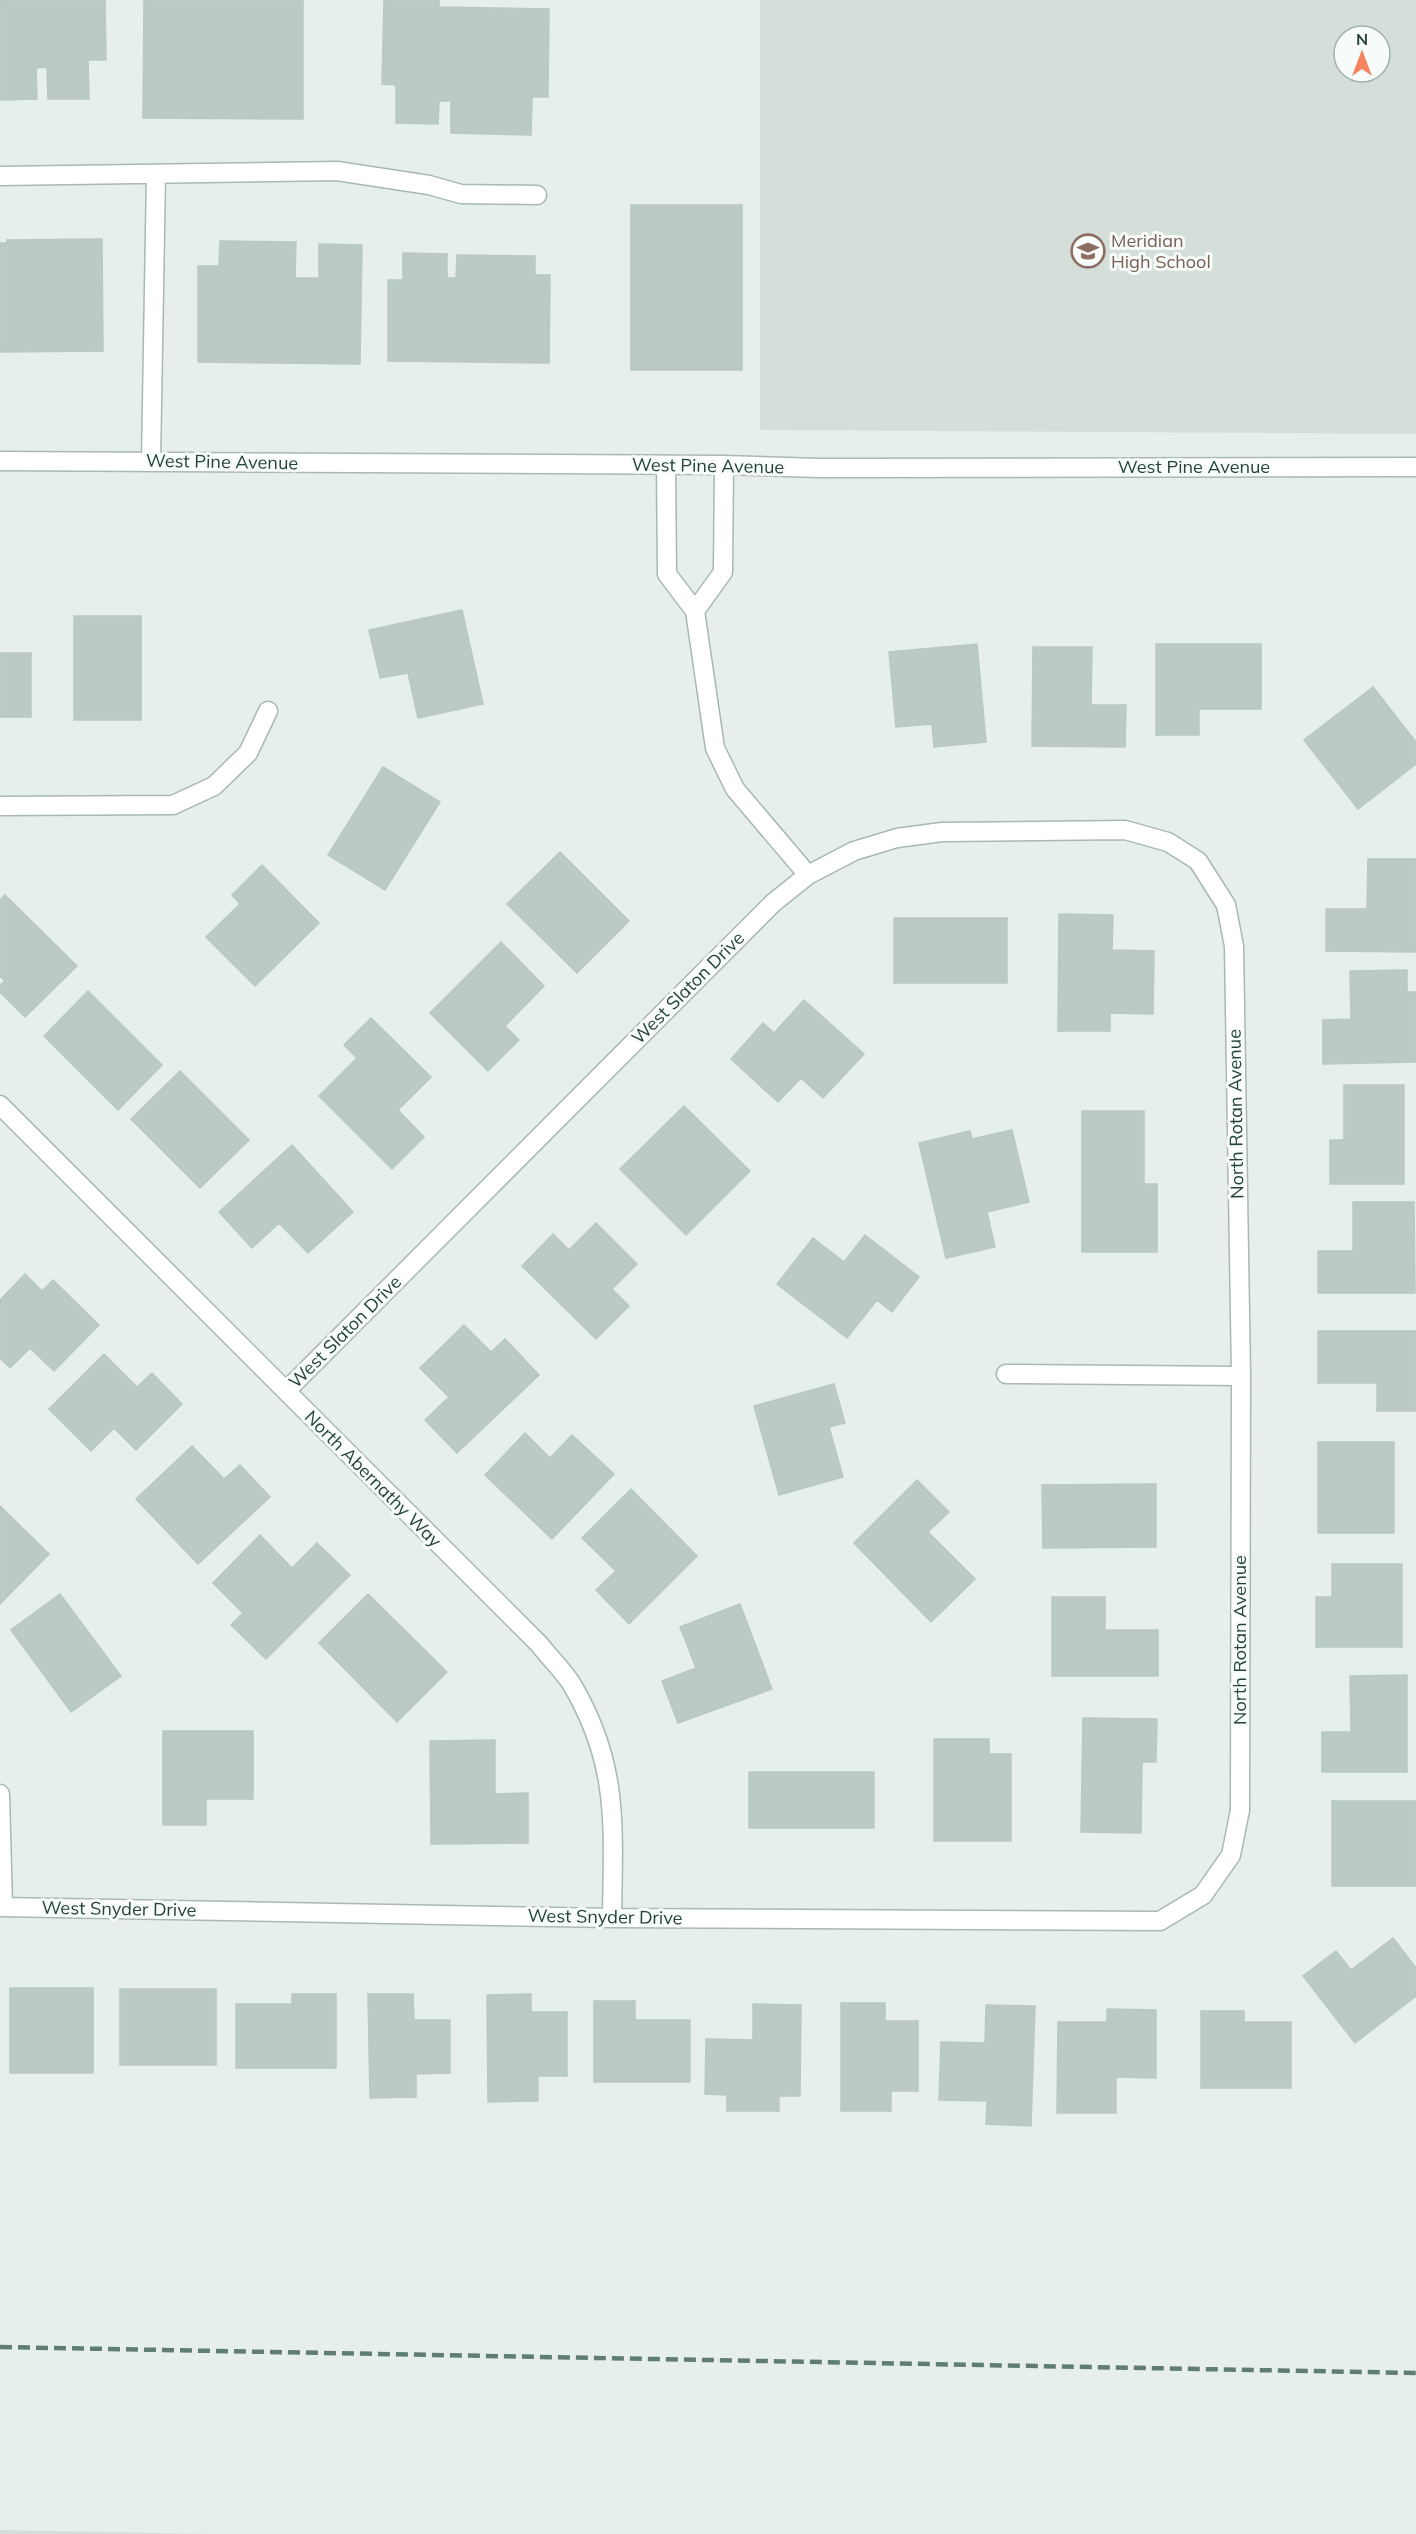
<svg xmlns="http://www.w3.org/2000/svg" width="1416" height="2534" viewBox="0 0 1416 2534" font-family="Mulish,sans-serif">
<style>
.built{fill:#d4dfda;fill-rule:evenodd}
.building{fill:#bbcac4;stroke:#b8c9c2;stroke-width:1.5}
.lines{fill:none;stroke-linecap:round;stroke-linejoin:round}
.service-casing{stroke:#a8b8b2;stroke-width:21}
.minor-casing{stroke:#a8b8b2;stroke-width:21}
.tertiary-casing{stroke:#a8b8b2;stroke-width:21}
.service{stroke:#fff;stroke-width:18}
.minor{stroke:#fff;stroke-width:18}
.tertiary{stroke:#fff;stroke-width:18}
.rail{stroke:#5f7d75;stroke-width:4.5;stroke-dasharray:12 6;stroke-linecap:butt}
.labels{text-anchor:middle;stroke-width:6;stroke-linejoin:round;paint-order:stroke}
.education-label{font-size:18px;fill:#785e54;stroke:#f7fbf9;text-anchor:start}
.street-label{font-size:18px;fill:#24423a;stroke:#f7fbf9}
</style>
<rect width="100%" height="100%" fill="#e6efeb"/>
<path class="built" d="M760,0h656v434l-656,-4zM1344,36h36v36h-36z
M0,2530l211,4h-211z"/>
<path class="building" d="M0,0h105l1,60h-18l1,39h-41l-1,-32 -11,1 1,31 -37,1z
M144,0h159v119l-160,-1z
M384,0h55v7l110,2 -1,88h-16l-1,38 -80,-2v-32h-12l-1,23 -42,-1v-38l-14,-1z
M631,205h111v165h-111z
M102,239l1,112 -103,1v-109h7v-3z
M220,241l76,1 -1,36h24v-34l43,1 -2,119 -162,-2v-96h21z
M403,253l44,1v24h9l1,-23 78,1v19h15l-1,88 -161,-2v-81h15z
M462,610l21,94 -65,14 -10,-45 -28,5 -11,-48z
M74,616h67v104h-67z
M977,644l9,98 -52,5 -2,-23 -36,3 -7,-75z
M1156,644h105v65h-62v26h-43z
M1033,647h59l-1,58h35l-1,42 -93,-1z
M0,653h31v64h-31z
M1373,687l43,55v22l-58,45 -54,-69z
M383,767l57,35 -55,88 -57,-35z
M560,852l69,69 -52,52 -70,-69z
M1368,859h48v93l-90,-1v-42h41z
M262,865l57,58 -64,63 -49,-49 34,-33 -8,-9z
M5,895l72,71 -52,51 -25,-25v-7l5,-4 -5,-5v-76z
M1059,914l54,1 -1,35 42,1 -1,63 -43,-1v18h-52z
M894,918h113v65h-113z
M501,942l43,44 -39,40 14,14 -31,31 -58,-58z
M1407,970v22h9v70l-93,2v-44l28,-1 -1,-48z
M88,991l74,74 -44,45 -74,-74z
M804,1000l60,54 -41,44 -22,-20 -23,24 -47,-43 32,-36 11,10z
M371,1018l60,59 -33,33 26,27 -32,32 -73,-73 38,-38 -13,-13z
M180,1071l69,69 -49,48 -69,-69z
M1344,1085h60v99h-74v-44h14z
M684,1106l66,65 -64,64 -66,-66z
M1082,1111h62v73h13v68h-75z
M1012,1130l17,72 -42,10 8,35 -49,11 -27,-115 51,-12 2,8z
M292,1145l61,67 -45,41 -29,-30 -27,25 -33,-36z
M1353,1202h61l1,91h-97v-42h35z
M596,1223l41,41 -25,25 17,17 -33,33 -74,-73 31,-32 16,16z
M865,1235l54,42 -27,35 -15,-12 -30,38 -70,-54 36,-46 31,24z
M25,1274l17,17 11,-11 46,45 -45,46 -24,-23 -20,20 -10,-10v-58z
M464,1325l27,27 14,-13 34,36 -82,78 -32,-33 24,-23 -29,-29z
M1318,1331h98v80h-39v-28h-59z
M104,1354l33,33 15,-14 30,31 -46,46 -22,-22 -23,23 -42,-42z
M834,1384l11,39 -16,4 14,50 -64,18 -25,-89z
M525,1433l25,25 22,-23 42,39 -62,65 -67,-64z
M1318,1442h76v91h-76z
M192,1446l32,33 16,-14 30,32 -72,67 -62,-65z
M917,1480l32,32 -21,20 47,47 -44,43 -77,-79z
M1156,1484v63l-113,1 -1,-63z
M631,1489l66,67 -68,68 -33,-34 20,-19 -34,-33z
M0,1506l49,48 -49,50z
M260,1535l32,33 25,-25 33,32 -84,84 -35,-34 12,-12 -30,-30z
M1332,1564h70v83h-86v-50h16z
M60,1594l61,82 -50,36 -60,-82z
M368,1594l79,78 -50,50 -78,-79z
M1052,1597h53v33h53v46h-106z
M740,1604l32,85 -94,34 -16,-42 34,-13 -16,-41z
M1407,1675v97h-85v-40h29l-1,-56z
M1083,1718l74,1 -1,43h-14l-1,71 -60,-1z
M163,1731h90v68h-47v26h-43z
M934,1739h55v15h22v87h-77z
M495,1740v54l33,-1v50l-97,1 -1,-103z
M749,1772h125v56h-125z
M1332,1801h84v85h-84z
M1393,1938l23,30v28l-61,47 -52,-67 33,-25 15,19z
M10,1988h83v85h-83z
M120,1989h96v76h-96z
M292,1994h44v74h-100v-64h56z
M368,1994h45l1,26h36v53l-34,1v23l-46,1z
M531,1994v18h36v64h-29v25l-50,1 -1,-107z
M594,2001h41v19h55v62h-96z
M841,2003h44v18h33v70h-27v20h-50z
M753,2004l48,1 -1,91h-21v15h-52v-16l-22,-1 1,-55 47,1z
M986,2005l49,1 -4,120 -45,-2 1,-23 -48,-1 2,-58 44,1z
M1107,2009l49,1v68l-40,-1v36h-59l1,-91h49z
M1201,2011h43v11h47v66h-90z"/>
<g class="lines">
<g class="service-casing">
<path id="service" d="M0,176l337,-5 92,14 32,9 76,1
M151,461l5,-287"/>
</g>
<g class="minor-casing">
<path id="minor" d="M666,465l1,109 28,37 28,-39 1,-107
M695,611l20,137 20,41 73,86
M0,806l173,-1 41,-19 34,-33 20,-42
M0,1105l539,539c10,13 23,25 32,39 49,82 42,144 41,235
M1006,1374l235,2
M0,1794l3,113
M0,1907l612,11 548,3 43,-26 28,-40 9,-45 1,-434 -7,-430 -8,-41 -28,-44 -30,-19 -43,-12 -183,2 -45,6 -43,13 -46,24 -35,28 -487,488"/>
</g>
<g class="tertiary-casing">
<path id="tertiary" d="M0,461l724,4 95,3 597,-1"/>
</g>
<use href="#service" class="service"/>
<use href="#minor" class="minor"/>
<use href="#tertiary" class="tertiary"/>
<path class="rail" d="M0,2347l1416,26"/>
</g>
<defs>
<g id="school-ring" transform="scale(1.725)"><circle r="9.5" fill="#f7fbf9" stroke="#8d6e63" stroke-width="1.5"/><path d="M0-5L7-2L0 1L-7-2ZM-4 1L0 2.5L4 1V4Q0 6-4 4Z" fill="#8d6e63"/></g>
</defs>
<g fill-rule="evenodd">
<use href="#school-ring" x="1088" y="251"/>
</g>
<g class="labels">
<g class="education-label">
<text x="1111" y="247">Meridian<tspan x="1111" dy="21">High School</tspan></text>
</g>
<g class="street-label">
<text transform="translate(222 462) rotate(1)" y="6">West Pine Avenue</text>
<text transform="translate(708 466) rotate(1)" y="6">West Pine Avenue</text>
<text x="1194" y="473">West Pine Avenue</text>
<text transform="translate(688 988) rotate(-45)" y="6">West Slaton Drive</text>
<text transform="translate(1236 1114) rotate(-91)" y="6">North Rotan Avenue</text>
<text transform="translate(345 1332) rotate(-45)" y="6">West Slaton Drive</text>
<text transform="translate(373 1479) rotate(45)" y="6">North Abernathy Way</text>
<text transform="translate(1240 1640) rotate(-90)" y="6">North Rotan Avenue</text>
<text transform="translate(119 1909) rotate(1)" y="6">West Snyder Drive</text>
<text transform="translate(605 1917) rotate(1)" y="6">West Snyder Drive</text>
</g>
</g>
<g transform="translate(1362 54)"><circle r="28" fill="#f7fbf9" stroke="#a3b1ad" stroke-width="1.5"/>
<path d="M0-4.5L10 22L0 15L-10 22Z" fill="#f4845f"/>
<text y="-9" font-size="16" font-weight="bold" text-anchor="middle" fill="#24423a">N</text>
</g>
</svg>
